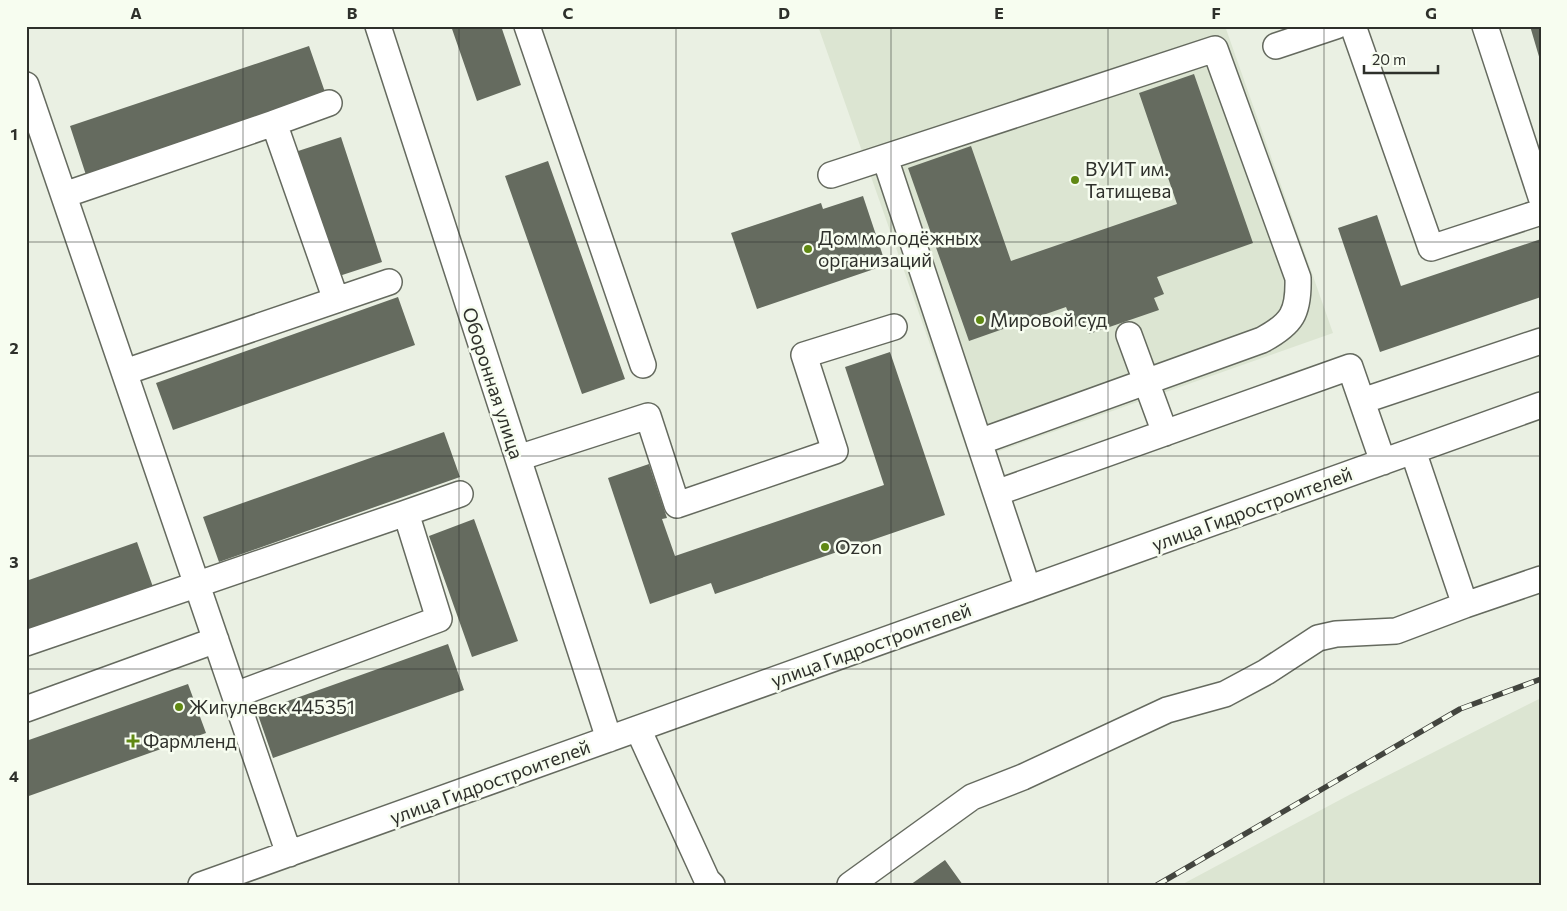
<svg xmlns="http://www.w3.org/2000/svg" width="1567" height="911" viewBox="0 0 1567 911" font-family="Commissioner,sans-serif">
<style>
.built{fill:#dce5d2}
.building{fill:#656b5f}
.lines{fill:none;stroke-linecap:round;stroke-linejoin:round}
.minor-casing{stroke:#656a5f;stroke-width:28}
.minor{stroke:#fff;stroke-width:25}
.rail-casing{stroke:#43453f;stroke-width:5.5}
.rail{stroke:#f7fdf0;stroke-width:4;stroke-dasharray:11;stroke-linecap:butt}
.grid{fill:none;stroke:#2e302b;stroke-width:1;stroke-opacity:0.55}
.poi-dot{fill:#608813;stroke:#f7fdf0;stroke-width:2}
.labels{text-anchor:middle;stroke-width:5;stroke-linejoin:round;paint-order:stroke}
.poi-label{font-size:19px;fill:#2e302b;stroke:#f7fdf0;text-anchor:start}
.street-label{font-size:19px;fill:#2e302b;stroke:#f7fdf0}
.neatline{fill:none;stroke:#2e302b;stroke-width:2}
.grid-label{font-size:16px;text-anchor:middle;font-weight:bold;fill:#2e302b}
</style>
<rect width="100%" height="100%" fill="#eaf0e3"/>
<path class="built" d="M818,26h407l108,307 -362,128z
M1541,698v187h-360l168,-90z"/>
<path class="building" d="M451,26h50l20,59 -44,16z
M1530,26h11v34h-1z
M309,46l17,49 -240,80 -16,-49z
M1194,74l59,169 -96,34 7,17 -10,4 5,12 -70,24 -4,-11 -11,4 -8,-20 -97,34 -61,-173 63,-22 40,115 166,-57 -38,-111z
M341,137l41,125 -49,16 -41,-125z
M548,161l77,218 -43,15 -77,-218z
M863,196l23,69 -129,44 -26,-76 90,-30 2,6z
M1377,215l24,71 140,-47v58l-161,55 -42,-124z
M398,297l17,48 -242,85 -17,-47z
M890,352l55,163 -230,79 -4,-11 -61,21 -42,-126 41,-14 18,54 -5,1 13,37 209,-71 -39,-118z
M444,432l16,45 -241,85 -16,-45z
M474,519l44,122 -46,16 -43,-121z
M137,542l16,45 -127,44v-50z
M448,644l16,46 -191,68 -16,-46z
M188,684l18,49 -180,64v-56z
M945,860l18,25h-53z"/>
<g class="lines">
<g class="minor-casing">
<path id="minor" d="M378,26l231,713
M527,26l116,339
M1353,26l78,222 110,-36
M1485,26l56,171
M1276,46l60,-20
M26,85l263,769
M274,123l55,-20
M885,158l111,335
M831,175l384,-126 83,229c1,35 -6,46 -36,62l-283,102
M64,195l210,-72 62,177
M1129,335l36,98
M125,372l264,-90
M1362,401l179,-60
M518,458l130,-42 29,89 158,-54 -31,-96 90,-28
M406,513l54,-19
M1028,589l-32,-96 354,-126 33,95
M1465,605l76,-26
M26,643l380,-130 33,106 -204,76
M26,709l190,-69
M638,729l69,151 5,5
M201,885l1340,-480
M850,885l122,-88 51,-20 144,-67 58,-16 41,-22 52,-34 18,-4 60,-3 69,-26 -52,-154"/>
</g>
<use href="#minor" class="minor"/>
<g class="rail-casing">
<path id="rail" d="M1157,885l303,-176 81,-30"/>
</g>
<use href="#rail" class="rail"/>
</g>
<path class="grid" d="M243,26v859M459,26v859M676,26v859M891,26v859M1108,26v859M1324,26v859M26,242h1515M26,456h1515M26,669h1515"/>
<g class="poi-dot">
<circle cx="1075" cy="180" r="5"/>
<circle cx="808" cy="249" r="5"/>
<circle cx="980" cy="320" r="5"/>
<circle cx="825" cy="547" r="5"/>
<circle cx="179" cy="707" r="5"/>
<path d="M130.5 733.5h5v5h5v5h-5v5h-5v-5h-5v-5h5z"/>
</g>
<g class="labels">
<g class="poi-label">
<text x="1085" y="176">ВУИТ им.<tspan x="1085" dy="22">Татищева</tspan></text>
<text x="818" y="245">Дом молодёжных<tspan x="818" dy="22">организаций</tspan></text>
<text x="990" y="327">Мировой суд</text>
<text x="835" y="554">Ozon</text>
<text x="189" y="714">Жигулевск 445351</text>
<text x="143" y="748">Фармленд</text>
</g>
<g class="street-label">
<text transform="translate(493 383) rotate(72)" y="7">Оборонная улица</text>
<text transform="translate(1252 509) rotate(-20)" y="7">улица Гидростроителей</text>
<text transform="translate(871 645) rotate(-20)" y="7">улица Гидростроителей</text>
<text transform="translate(490 782) rotate(-20)" y="7">улица Гидростроителей</text>
</g>
</g>
<rect width="1567" height="911" fill="none" stroke="#f7fdf0" stroke-width="55"/>
<path d="M1364 65v8h74v-8" fill="none" stroke="#2e302b" stroke-width="2.5"/>
<text x="1372" y="65" font-size="15" fill="#2e302b" stroke="#f7fdf0" stroke-width="4" paint-order="stroke">20 m</text>
<rect x="28" y="28" width="1512" height="856" class="neatline"/>
<g class="grid-label">
<text x="136" y="19">A</text>
<text x="352" y="19">B</text>
<text x="568" y="19">C</text>
<text x="784" y="19">D</text>
<text x="999" y="19">E</text>
<text x="1216" y="19">F</text>
<text x="1431" y="19">G</text>
<text x="14" y="140">1</text>
<text x="14" y="354">2</text>
<text x="14" y="568">3</text>
<text x="14" y="782">4</text>
</g>
</svg>
